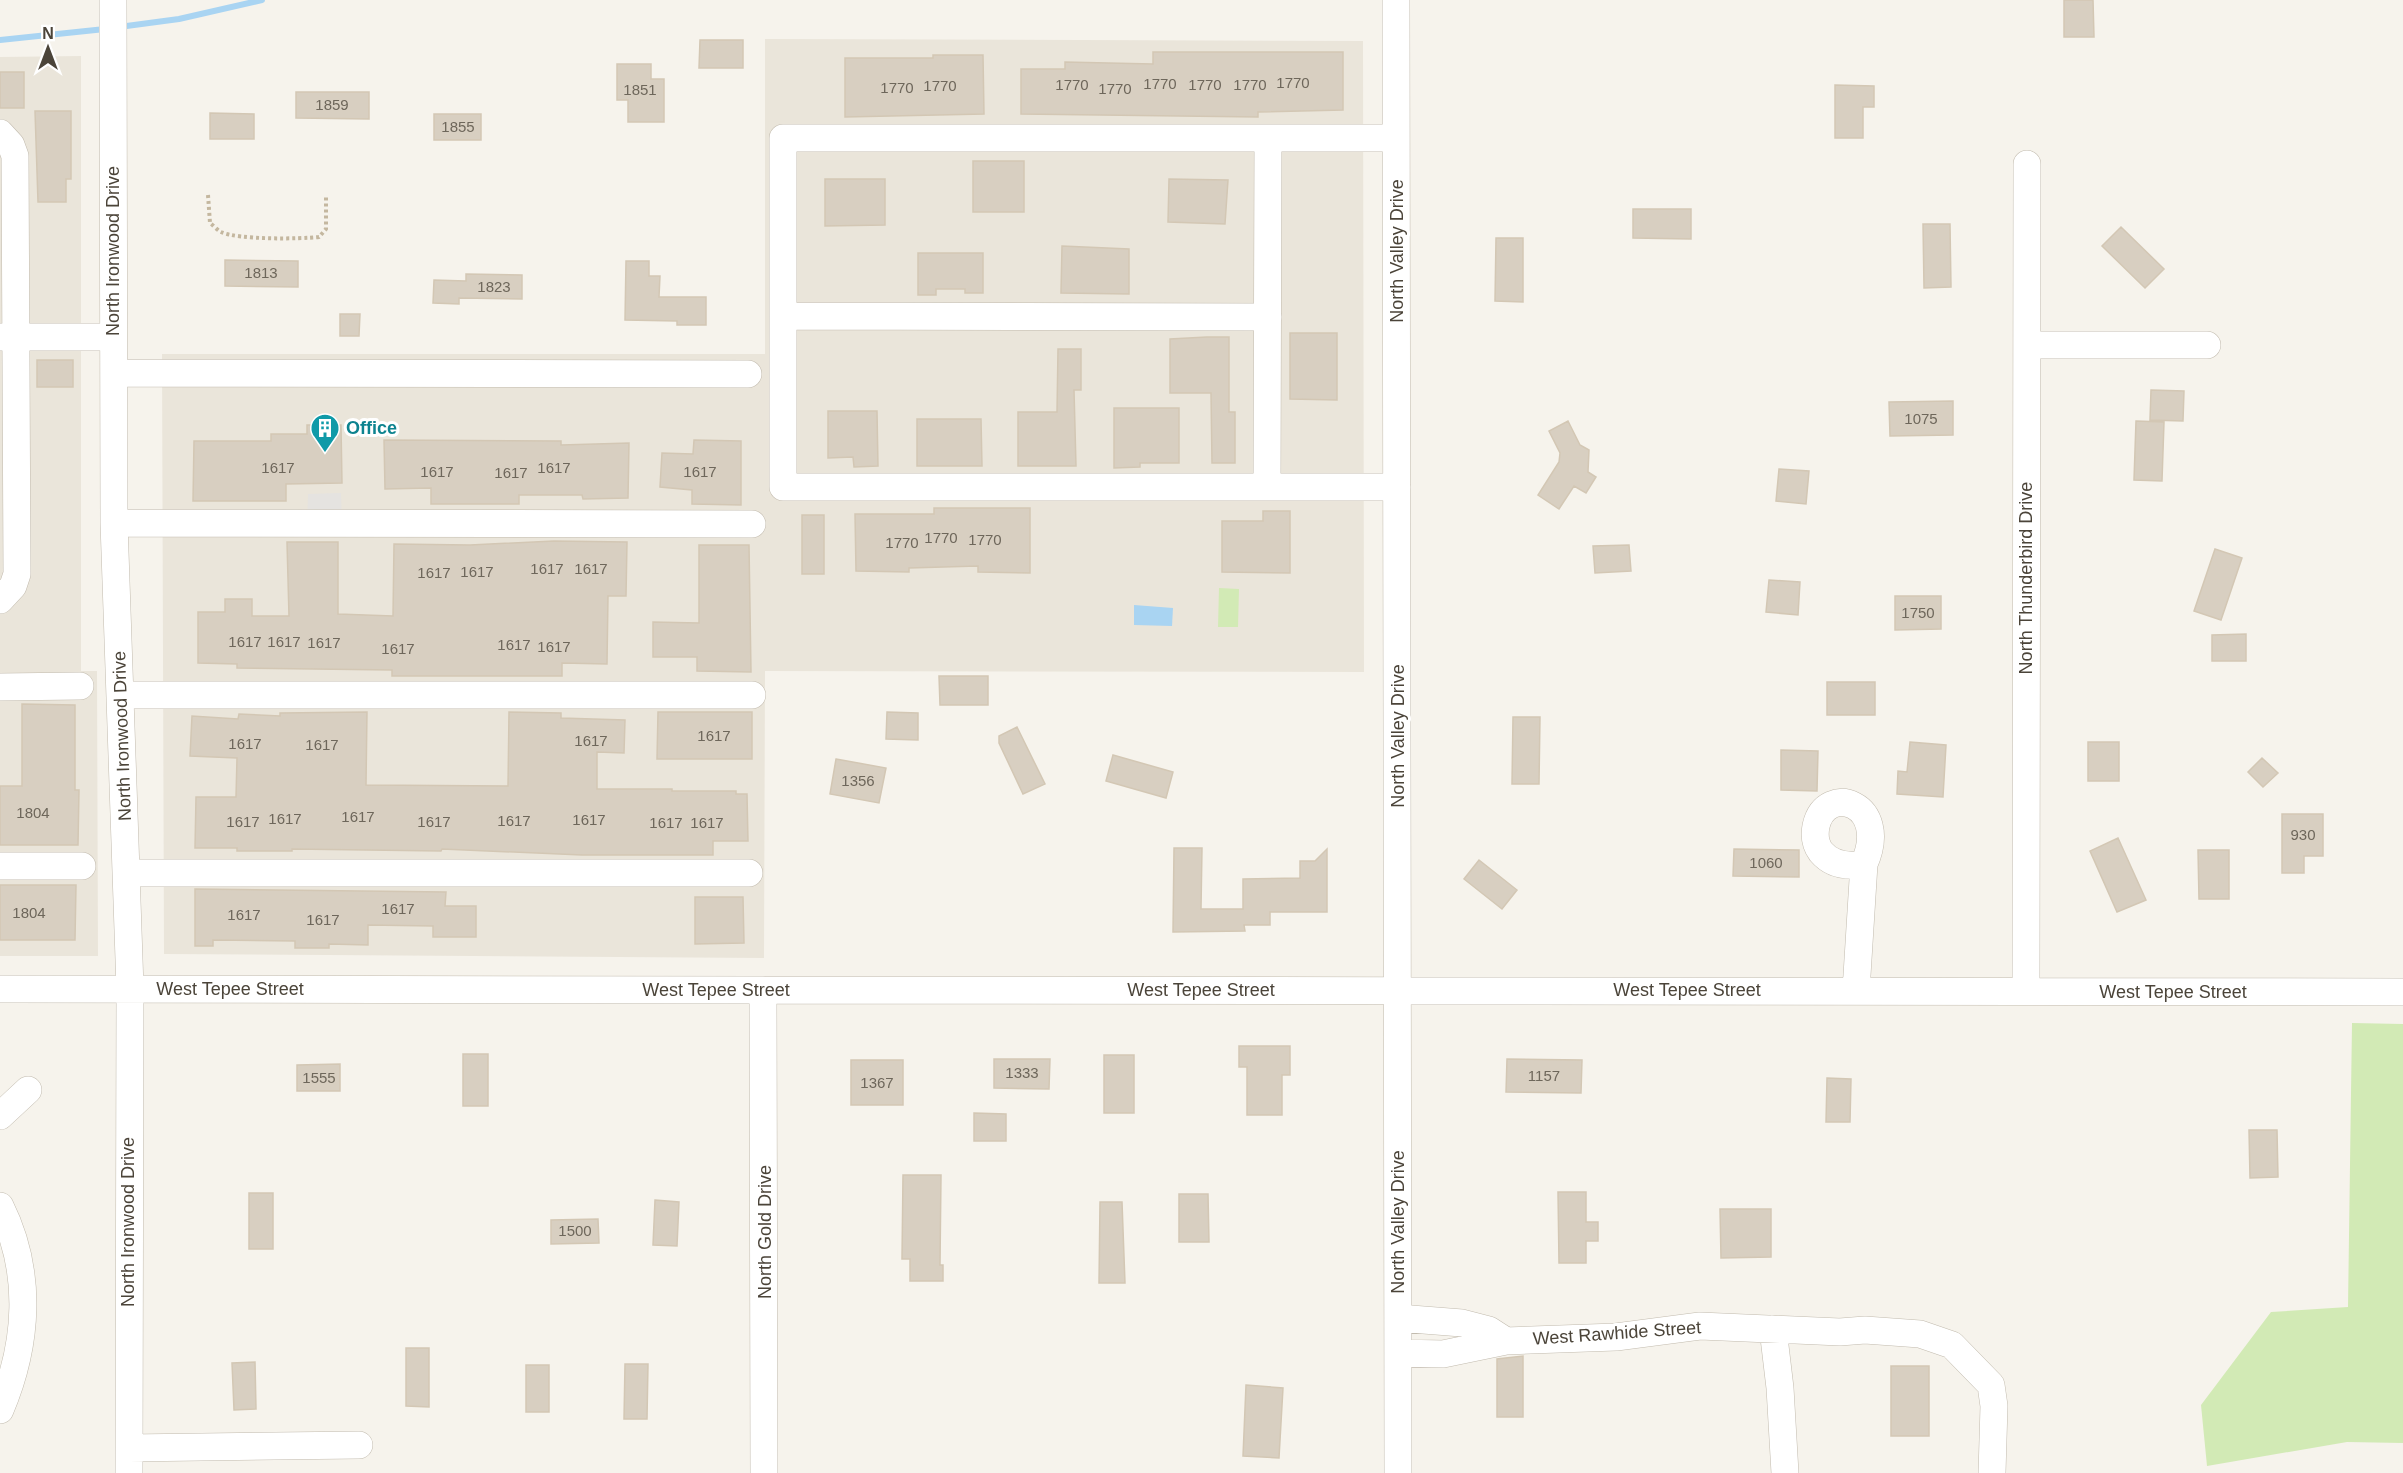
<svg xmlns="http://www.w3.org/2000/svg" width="2403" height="1473" viewBox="0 0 2403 1473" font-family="Helvetica,sans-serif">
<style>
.residential{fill:#eae5da}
.green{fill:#d2eab5}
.parking{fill:#e5e3e0}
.water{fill:#a9d4f2}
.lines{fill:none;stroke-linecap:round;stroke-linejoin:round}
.stream{stroke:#a9d4f2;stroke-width:6}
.building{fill:#d8cfc1;stroke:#d3c7b4;stroke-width:1.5}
.minor-casing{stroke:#c2bbae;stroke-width:28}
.path{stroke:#c4b79f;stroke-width:4;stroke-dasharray:3 3;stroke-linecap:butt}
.minor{stroke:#fff;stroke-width:27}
.labels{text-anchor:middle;stroke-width:6;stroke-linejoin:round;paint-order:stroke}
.number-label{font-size:15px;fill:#6e675b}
.street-label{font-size:18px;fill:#4b4439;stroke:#fff}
.culture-label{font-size:18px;font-weight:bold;fill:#0d838f;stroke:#fff;text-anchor:start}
</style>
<rect width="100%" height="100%" fill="#f6f3ec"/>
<path class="residential" d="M765,39l598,2 1,631 -599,-1 -1,287 -600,-4 -2,-600h603z
M81,56v615h16l1,285h-98v-899z"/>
<path class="green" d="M1219,588l20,1 -1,38h-20z
M2352,1023l51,1v419l-56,-1 -140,24 -6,-61 70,-93 77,-5z"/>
<path class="parking" d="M341,493l1,30h-35l1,-29z"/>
<path class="water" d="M1134,605l39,3 -1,18 -38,-1z"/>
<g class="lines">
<path class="stream" d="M119,27l60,-8 83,-19
M0,40l105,-11"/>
</g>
<path class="building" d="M2064,0h29l1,37h-30z
M700,40h43v28h-44z
M1153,52h190v58l-85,2v5l-237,-3v-45h44v-7l88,2z
M933,55h50l1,59 -139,3v-59h88z
M617,64h34v15h13v43h-36v-22h-11z
M0,72h24v36h-24z
M1835,85l39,1v21h-11v31h-28z
M296,92h73v27l-73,-1z
M35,111h36v68h-5v23h-28z
M210,113l44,1v25h-44z
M434,114h47v26h-47z
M973,161h51v51h-51z
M825,179h60v46l-60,1z
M1169,179l59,1 -3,44 -57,-2z
M1633,209h58v30l-58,-1z
M1923,224h27l1,63 -27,1z
M2121,227l43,42 -19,19 -43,-42z
M1496,238h27v64l-28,-1z
M1062,246l67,3v45l-68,-1z
M918,253h65v40h-18v-4h-29v6h-18z
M225,260l73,1v26l-73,-1z
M626,261h23v15h11l-1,21h47v28h-29v-4l-52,-1z
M466,274l56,1v24l-63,-1v6l-26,-1 1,-23 32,1z
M340,314h20l-1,22h-19z
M1290,333h47v67l-47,-1z
M1207,337h22v75h6v51h-23l-1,-70h-41v-54z
M1058,349h23v41h-7l2,76h-58v-54h39z
M37,360h36v27h-36z
M2151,390l33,1 -1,30 -33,-1z
M1953,401v34l-63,1 -1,-34z
M1114,408h65v55h-39v4l-26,1z
M828,411h49l1,55 -24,1 -1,-10 -25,1z
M917,419h64l1,47h-65z
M1568,421l12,24 9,5 -1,22 8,5 -10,16 -12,-7 -15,23 -21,-14 21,-33 1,-9 -11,-22z
M2136,421l28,1 -2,59 -28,-1z
M307,425h34l1,58 -56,1v17h-93l1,-60h77v-7h36z
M384,440l177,1v4l68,-2 -1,55 -45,1 -1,-4h-63v9h-88v-16l-46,1z
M694,440l47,1v64l-49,-1v-14l-32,-3 2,-34 31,1z
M1779,469l30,2 -3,33 -30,-3z
M934,508h96v65l-52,-1v-6l-69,2v4l-53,-1 -1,-57h79z
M1263,511h27v62l-68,-1v-51h41z
M802,515h22v59h-22z
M554,541l73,1 -1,54h-18l-1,68 -45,-1v13h-170v-6l-155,-2v-4l-39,-1v-51h27v-13h27v17h37l-2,-74h51v72l55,2 1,-72 76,1z
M699,545h50l2,127 -54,-1v-14h-44v-35l46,1z
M1629,545l2,26 -36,2 -2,-27z
M2215,549l27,9 -21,62 -27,-9z
M1769,580l31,2 -2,33 -32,-3z
M1895,596h46v33l-46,1z
M2246,634v27h-34v-26z
M939,676h49v29h-48z
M1827,682h48v33h-48z
M22,704l53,1v85h4l-1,55h-78v-59h22z
M367,712l-1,73 142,1 1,-74 52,1v5l64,2 -1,33 -27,-1v37h75v2h64v3h11l1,47h-35v14h-131l-140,-6 -1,2 -149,-2v2h-55v-3h-42l1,-51h40l1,-39 -47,-2 2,-40 46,3 1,-5 41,2v-3z
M658,712h94v47h-95z
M887,712l31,1v27l-32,-1z
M1513,717h27l-1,67h-27z
M1017,727l28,57 -22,10 -24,-51v-7z
M1910,742l36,3 -3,52 -46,-3 1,-23 9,1z
M2088,742h31v39h-31z
M1781,750l37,1 -1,40 -36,-1z
M1113,755l60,17 -7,26 -60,-17z
M2262,758l16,15 -15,14 -15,-15z
M836,759l50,9 -7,35 -49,-9z
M2282,814h41v42h-19v17h-22z
M2118,838l28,62 -29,12 -27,-61z
M1174,848h28l-1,61h42v-30l57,-1v-17h15l12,-12v63h-57v13h-26l1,6 -72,1z
M1734,849l65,1v27l-66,-1z
M2198,850h31v49h-30z
M1479,860l38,30 -15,19 -38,-30z
M0,885h76l-1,55h-75z
M195,889l251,3 -1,14h31v31h-43v-11l-65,-1v20l-39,-1v4h-34v-7l-82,-1v6h-18z
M695,897h48l1,46 -49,1z
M1239,1046h51v29h-8v40h-35v-48h-8z
M463,1054h25v52h-25z
M1104,1055h30v58h-30z
M994,1059h56l-1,30 -55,-1z
M1507,1059l75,1 -1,33 -75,-1z
M851,1060h52v45h-52z
M340,1064v27h-43v-26z
M1827,1078l24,1 -1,43h-24z
M974,1113l32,1v27h-32z
M2249,1130h28l1,47 -28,1z
M903,1175h38l-1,90h3v16h-33v-22h-8z
M1558,1192h28v30h12v19h-12v22h-27z
M249,1193h24v56h-24z
M1179,1194h29l1,48h-30z
M655,1200l24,2 -2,44 -24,-1z
M1100,1202h22l3,81h-26z
M1720,1209h51v48l-50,1z
M598,1219l1,24 -48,1v-24z
M406,1348h23v59l-23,-1z
M1523,1356v61h-26v-58z
M255,1362l1,47 -22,1 -2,-47z
M625,1364h23l-1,55h-23z
M526,1365h23v47h-23z
M1891,1366h38v70h-38z
M1246,1385l37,3 -4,70 -36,-2z"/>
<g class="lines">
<g class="minor-casing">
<path id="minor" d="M113,0l1,523 16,465 -1,485
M1396,0l2,1473
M0,133l11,12 4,11 2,418 -4,12 -13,14
M1396,138h-613v349h614
M783,316l485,1
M0,337h113
M2027,345h180
M114,373l634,1
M1267,487l1,-349
M114,523l638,1
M0,687l80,-1
M121,695h631
M0,866h82
M128,873h621
M0,989l2403,3
M763,990l1,483
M1856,991l8,-127c27,-61 -38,-82 -48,-38 -2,10 -1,18 5,26 11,13 26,15 43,12
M2026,991l1,-827
M0,1116l28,-26
M0,1206c33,66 28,138 0,204
M1398,1318l64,5 27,7 17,11 110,-4 84,-11 140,6 25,-2 55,4 32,11 39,40 3,21 -2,67
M1773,1329l7,59 5,85
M1398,1353l45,1 63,-13
M129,1448l230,-3"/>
</g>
<path class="path" d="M208,195l2,28c3,2 7,7 11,9 17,8 79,7 98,5l7,-8v-33"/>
<use href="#minor" class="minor"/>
</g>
<defs>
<g id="building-pin" transform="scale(1.5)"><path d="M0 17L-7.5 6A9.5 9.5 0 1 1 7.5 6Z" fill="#0f9aa8" stroke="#fff"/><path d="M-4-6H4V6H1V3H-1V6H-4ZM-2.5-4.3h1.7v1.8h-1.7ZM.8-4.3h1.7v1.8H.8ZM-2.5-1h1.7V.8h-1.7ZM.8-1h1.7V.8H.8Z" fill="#fff"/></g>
</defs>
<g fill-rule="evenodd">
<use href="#building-pin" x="325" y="428"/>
</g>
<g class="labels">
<g class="number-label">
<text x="1293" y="88">1770</text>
<text x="1160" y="89">1770</text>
<text x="1072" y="90">1770</text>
<text x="1205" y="90">1770</text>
<text x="1250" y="90">1770</text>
<text x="940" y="91">1770</text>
<text x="897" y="93">1770</text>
<text x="1115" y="94">1770</text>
<text x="640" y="95">1851</text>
<text x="332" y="110">1859</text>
<text x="458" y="132">1855</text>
<text x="261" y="278">1813</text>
<text x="494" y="292">1823</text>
<text x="1921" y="424">1075</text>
<text x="278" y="473">1617</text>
<text x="554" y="473">1617</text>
<text x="437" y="477">1617</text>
<text x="700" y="477">1617</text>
<text x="511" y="478">1617</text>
<text x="941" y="543">1770</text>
<text x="985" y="545">1770</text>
<text x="902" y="548">1770</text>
<text x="547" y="574">1617</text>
<text x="591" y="574">1617</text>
<text x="477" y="577">1617</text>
<text x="434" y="578">1617</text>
<text x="1918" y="618">1750</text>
<text x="245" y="647">1617</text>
<text x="284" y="647">1617</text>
<text x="324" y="648">1617</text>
<text x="514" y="650">1617</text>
<text x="554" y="652">1617</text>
<text x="398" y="654">1617</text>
<text x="714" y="741">1617</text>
<text x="591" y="746">1617</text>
<text x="245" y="749">1617</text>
<text x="322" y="750">1617</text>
<text x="858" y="786">1356</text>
<text x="33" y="818">1804</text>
<text x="358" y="822">1617</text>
<text x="285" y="824">1617</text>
<text x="589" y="825">1617</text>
<text x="514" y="826">1617</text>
<text x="243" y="827">1617</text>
<text x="434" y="827">1617</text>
<text x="666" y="828">1617</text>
<text x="707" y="828">1617</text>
<text x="2303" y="840">930</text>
<text x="1766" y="868">1060</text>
<text x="398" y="914">1617</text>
<text x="29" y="918">1804</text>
<text x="244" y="920">1617</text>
<text x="323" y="925">1617</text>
<text x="1022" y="1078">1333</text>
<text x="1544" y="1081">1157</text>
<text x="319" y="1083">1555</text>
<text x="877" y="1088">1367</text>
<text x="575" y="1236">1500</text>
</g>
<g class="street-label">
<text transform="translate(113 251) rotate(-90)" y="6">North Ironwood Drive</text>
<text transform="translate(1397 251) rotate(-90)" y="6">North Valley Drive</text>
<text transform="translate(2026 578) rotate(-90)" y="6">North Thunderbird Drive</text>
<text transform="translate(122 736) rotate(-92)" y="6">North Ironwood Drive</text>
<text transform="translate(1398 736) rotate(-90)" y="6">North Valley Drive</text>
<text x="230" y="995">West Tepee Street</text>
<text x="716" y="996">West Tepee Street</text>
<text x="1201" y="996">West Tepee Street</text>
<text x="1687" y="996">West Tepee Street</text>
<text x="2173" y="998">West Tepee Street</text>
<text transform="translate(128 1222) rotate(-90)" y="6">North Ironwood Drive</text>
<text transform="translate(1398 1222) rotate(-90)" y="6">North Valley Drive</text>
<text transform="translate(765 1232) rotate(-90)" y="6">North Gold Drive</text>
<text transform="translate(1617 1333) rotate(-4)" y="6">West Rawhide Street</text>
</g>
<g class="culture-label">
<text x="346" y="434">Office</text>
</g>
</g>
<g transform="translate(48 48)" stroke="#ffffff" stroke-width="4.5" paint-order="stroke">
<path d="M0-4.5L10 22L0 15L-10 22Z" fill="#4b4439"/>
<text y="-9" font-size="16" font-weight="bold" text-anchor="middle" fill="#4b4439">N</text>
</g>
</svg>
